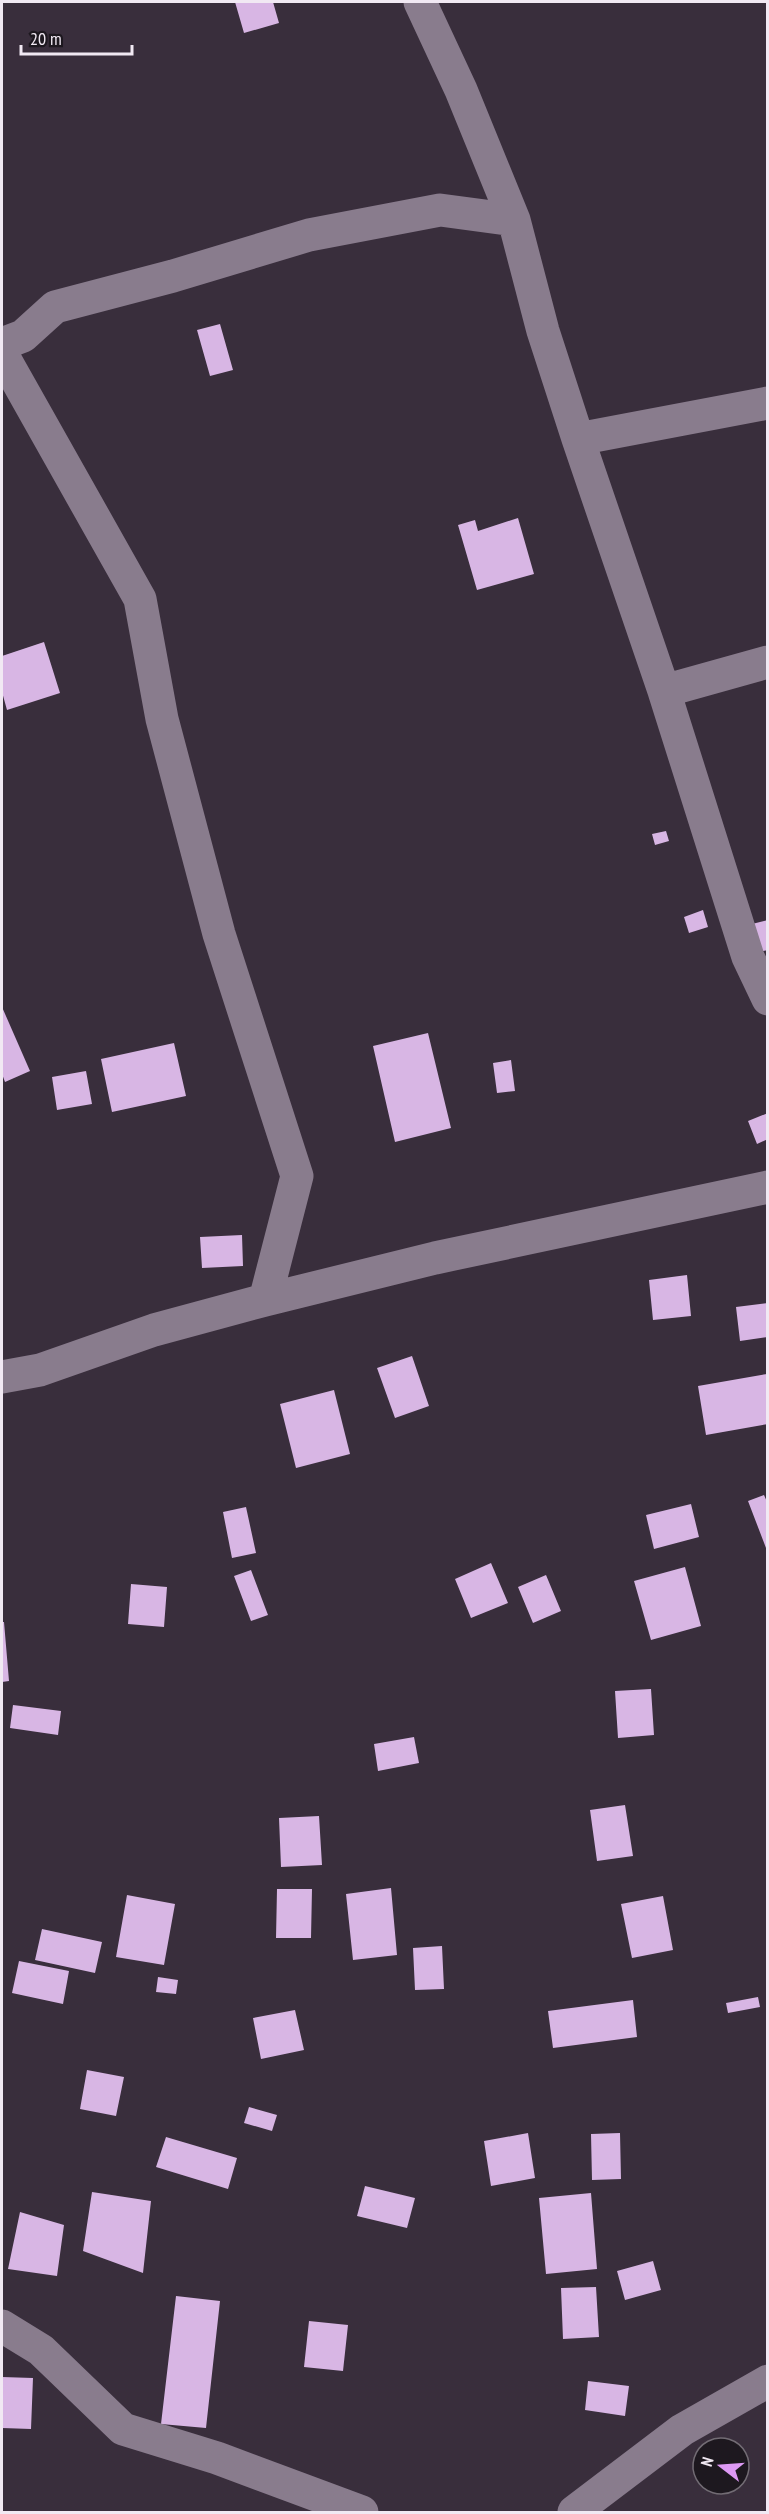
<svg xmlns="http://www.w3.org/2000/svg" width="769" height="2514" viewBox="0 0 769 2514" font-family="'PT Sans Narrow',sans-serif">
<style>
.building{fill:#d8b6e4}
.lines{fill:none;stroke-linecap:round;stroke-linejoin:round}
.minor{stroke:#897c8d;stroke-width:33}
</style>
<rect width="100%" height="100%" fill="#392e3c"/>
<path class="building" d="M235,2h38l6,21 -35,10z
M220,324l13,46 -23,6 -13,-46z
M518,518l16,56 -57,16 -19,-65 17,-5 3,11z
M44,642l16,51 -53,17 -5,-18v-36z
M666,831l3,10 -14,4 -3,-11z
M703,910l5,17 -19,6 -5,-16z
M768,920v30l-14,3 -6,-28z
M2,1007l28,64 -25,11 -3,-8z
M428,1033l23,95 -56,14 -22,-96z
M174,1043l12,53 -74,16 -11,-53z
M511,1060l4,31 -18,2 -4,-30z
M86,1071l6,33 -35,6 -5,-33z
M768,1113v26l-11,5 -9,-23z
M242,1235l1,31 -41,2 -2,-31z
M687,1275l4,41 -38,4 -4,-40z
M768,1303v34l-28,4 -4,-34z
M412,1356l17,50 -34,12 -18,-50z
M767,1374l1,50 -62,11 -8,-49z
M334,1390l16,64 -54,14 -16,-64z
M764,1495l4,9v43l-2,1 -18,-47z
M691,1504l8,33 -45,12 -8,-34z
M246,1507l10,46 -24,5 -9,-46z
M491,1563l17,40 -37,15 -16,-39z
M685,1567l16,59 -50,14 -17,-59z
M251,1570l17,45 -17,6 -17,-45z
M546,1575l15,36 -28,12 -15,-36z
M131,1584l36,3 -3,40 -36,-3z
M2,1622h2l5,59 -7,1z
M651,1689l3,46 -36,3 -3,-47z
M13,1705l48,6 -3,24 -48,-7z
M414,1737l5,26 -41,8 -4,-27z
M625,1805l8,51 -36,5 -7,-51z
M319,1816l3,49 -41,2 -2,-49z
M391,1888l6,67 -44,5 -7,-66z
M277,1889h35l-1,49h-35z
M127,1895l48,9 -11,61 -48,-8z
M663,1896l10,54 -41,8 -11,-54z
M42,1929l60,13 -7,31 -60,-13z
M442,1946l2,43 -29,1 -2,-42z
M19,1961l50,10 -6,33 -51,-11z
M158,1977l20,3 -2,14 -20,-2z
M758,1997l2,10 -32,6 -2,-10z
M633,2000l4,37 -84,11 -5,-37z
M295,2010l9,40 -43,9 -8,-41z
M87,2070l37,7 -8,39 -36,-7z
M249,2107l28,8 -5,16 -28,-8z
M528,2133l7,45 -44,8 -7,-45z
M620,2133l1,46 -29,1 -1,-46z
M166,2137l71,21 -9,31 -72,-22z
M365,2186l50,12 -8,30 -50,-12z
M92,2192l59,9 -8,72 -60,-22z
M591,2193l6,76 -51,5 -7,-76z
M20,2212l44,13 -7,51 -49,-7z
M653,2261l8,29 -36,10 -8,-29z
M596,2287l3,50 -36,2 -2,-51z
M176,2296l44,5 -14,127 -45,-4z
M309,2321l39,4 -5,46 -39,-4z
M2,2377l31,1 -2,51 -29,-1z
M588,2381l41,5 -4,30 -40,-6z"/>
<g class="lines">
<path class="minor" d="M420,2l41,88 53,130 29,111 35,108 86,252 84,266 20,42
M2,344l21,-8 32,-29 118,-31 136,-41 131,-25 74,10
M2,354l138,245 22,120 57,215 78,242 -32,124
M578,439l190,-36
M664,691l104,-29
M2,1377l38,-7 114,-40 111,-30 170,-42 333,-71
M2,2326l39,24 82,79 94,29 145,54
M574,2512l108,-82 86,-49"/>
</g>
<rect width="769" height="2514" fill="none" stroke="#f1e9f3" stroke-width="6"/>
<g transform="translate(721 2466) rotate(287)"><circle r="28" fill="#1d181f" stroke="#726c74" stroke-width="1.5"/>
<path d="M0-4.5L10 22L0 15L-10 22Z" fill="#dd99f4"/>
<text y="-9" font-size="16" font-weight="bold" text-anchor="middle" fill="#f1e9f3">N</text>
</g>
<path d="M21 45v9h111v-9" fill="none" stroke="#f1e9f3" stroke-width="3"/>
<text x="30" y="45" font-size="18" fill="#f1e9f3" stroke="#1d181f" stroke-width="4.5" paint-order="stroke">20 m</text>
</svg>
